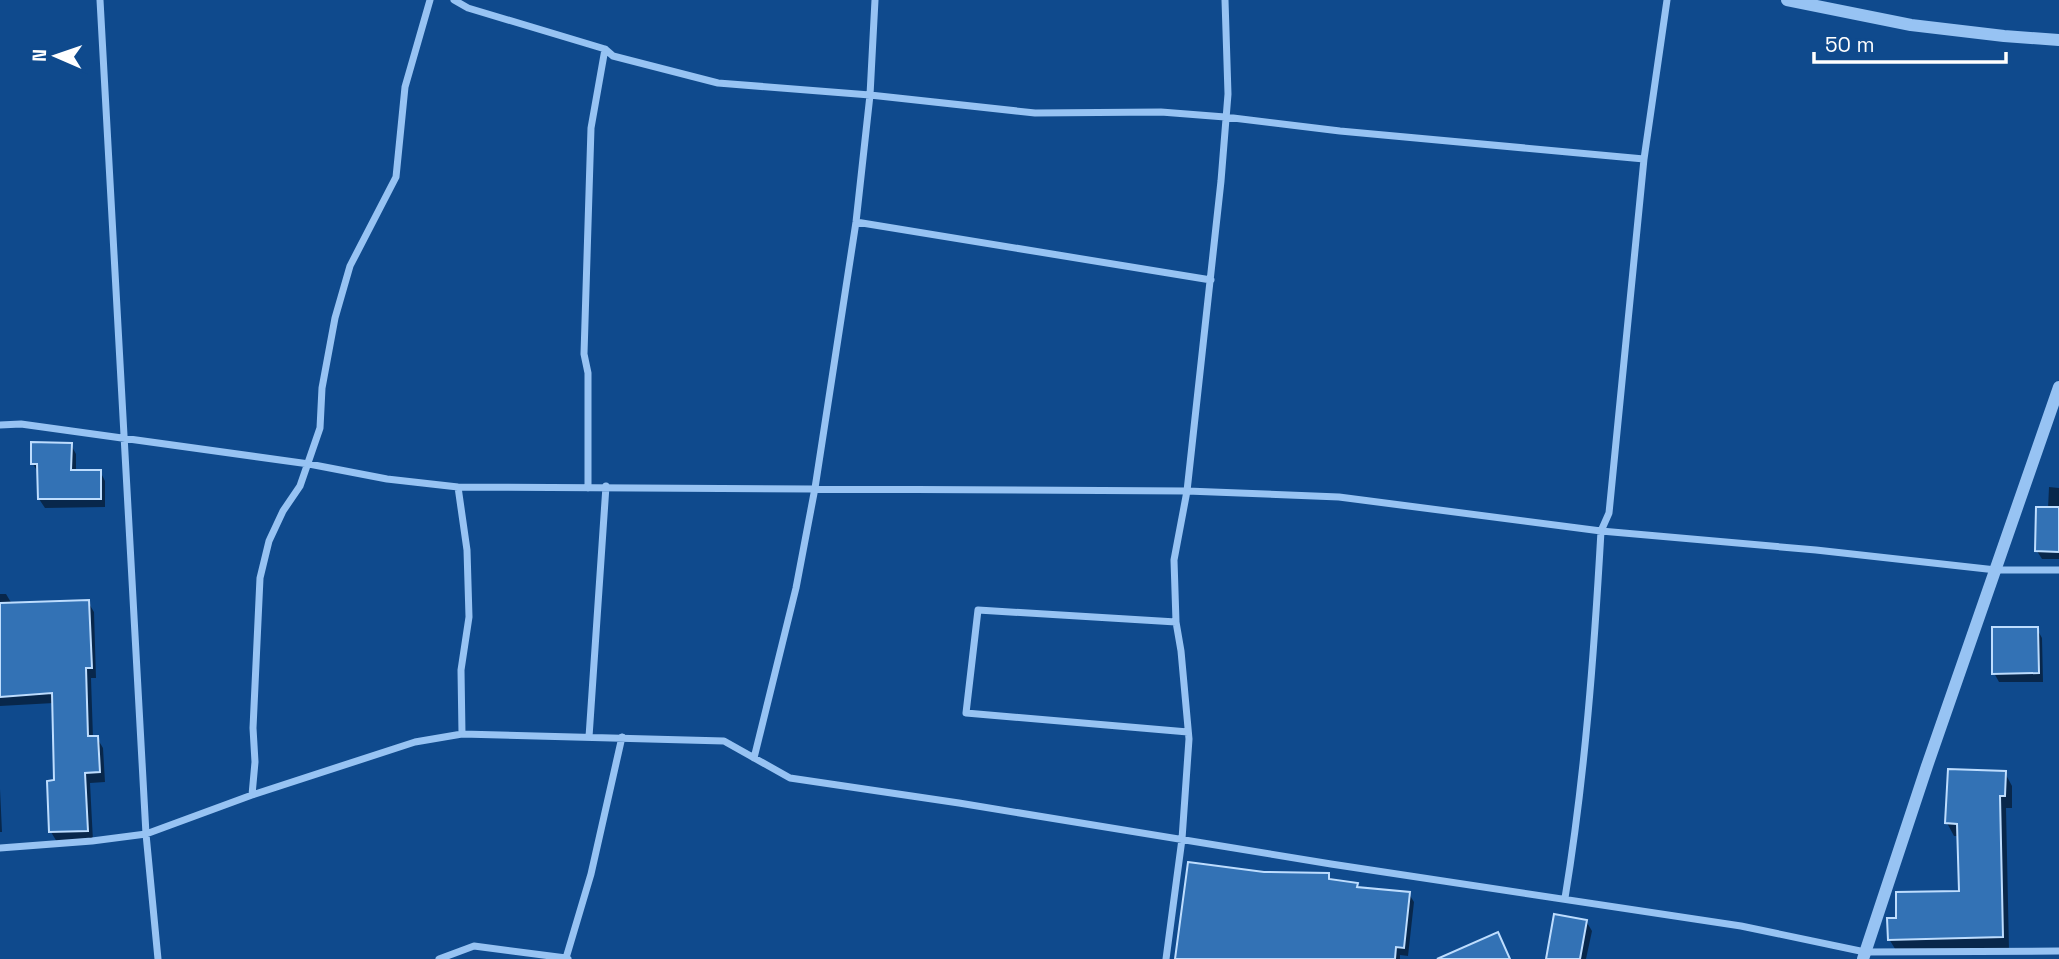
<svg xmlns="http://www.w3.org/2000/svg" width="2059" height="959" viewBox="0 0 2059 959" font-family="'Space Grotesk',sans-serif">
<style>
.shadow{fill:#0007}
.building{fill:#3372b5;stroke:#beddfe;stroke-width:2}
.lines{fill:none;stroke-linecap:round;stroke-linejoin:round}
.minor{stroke:#97c3f3;stroke-width:7}
.tertiary{stroke:#97c3f3;stroke-width:12}
</style>
<rect width="100%" height="100%" fill="#0f4a8d"/>
<path class="shadow" d="M71,445l5,9v18l24,-1 5,10v26l-60,1 -6,-9v-25l-6,-10z
M2049,487l10,1v71h-17l-5,-8 11,-42z
M0,594h6l6,10 76,-2 6,10 2,66h-5l2,60h4l6,10 2,34 -15,1 3,58 -36,1 -6,-10 4,-50 -1,-79 -54,3z
M2037,629l5,9 1,44h-44l-5,-9z
M2005,773l7,13v22h-6l3,142 -112,2 -8,-13 9,-19 62,-28 -1,-56h-5l-7,-13z
M0,789l2,43h-2z
M1264,874l64,1 4,6 25,3 2,5 50,5 5,8 -6,54 -8,-1v4h-223z
M1586,921l6,10 -6,28h-38z"/>
<path class="building" d="M31,442l41,1 -1,27h30v29h-63l-1,-35h-6z
M2036,507h23v45l-24,-1z
M89,600l3,68h-6l2,68h10l2,36 -15,1 3,58 -39,1 -2,-51 7,-1 -2,-87 -52,4v-94z
M1992,627h46l1,46 -47,1z
M1948,769l58,2 -1,25h-5l3,141 -115,3 -1,-22h9v-26l63,-1 -2,-67 -12,-1z
M1188,862l76,10 65,1v6l29,4 -1,4 53,5 -6,56 -8,-1 -1,12h-220z
M1554,914l33,6 -7,39h-34z
M1498,932l12,27h-73z"/>
<g class="lines">
<path class="minor" d="M100,0l46,834 12,125
M454,0l14,8 137,41 8,7 105,27 152,12 165,18 126,-1 64,5 115,14 304,28
M856,222l355,58
M0,425l21,-1 288,40 78,15 71,8 729,4 152,6 262,34 215,19 180,20h63
M458,487l9,63 2,67 -8,53 1,64
M588,488v-115l-4,-19 7,-226 14,-79
M1176,622l-198,-12 -12,103 222,19
M589,737l17,-251
M754,758l42,-170 19,-100 41,-266 14,-127 5,-95
M252,795l3,-33 -2,-34 7,-150 9,-37 14,-30 17,-25 20,-58 2,-40 13,-70 15,-52 46,-89 9,-90 25,-87
M0,848l92,-7 54,-7 106,-39 163,-53 47,-8 262,7 66,37 169,25 372,61 410,62 124,26 194,-1
M1565,898c20,-122 29,-243 36,-367l8,-18 35,-354 23,-159
M439,959l35,-13 92,12
M568,959l-2,-1 25,-84 31,-137
M1166,959l16,-120 7,-100 -8,-88 -5,-29 -2,-62 13,-69 34,-310 7,-87 -3,-94"/>
<path class="tertiary" d="M1787,0l124,25 93,11 55,4
M1863,959l64,-193 132,-379"/>
</g>
<g transform="translate(56 56) rotate(272)" stroke="#0f4a8d" stroke-width="5" paint-order="stroke">
<path d="M0-5L12 26L0 18L-12 26Z" fill="#ffffff"/>
<text y="-10" font-size="19" font-weight="bold" text-anchor="middle" fill="#ffffff">N</text>
</g>
<path d="M1814 52v10h192v-10" fill="none" stroke="#ffffff" stroke-width="3.5"/>
<text x="1825" y="52" font-size="21" fill="#ffffff" stroke="#0f4a8d" stroke-width="5" paint-order="stroke">50 m</text>
</svg>
